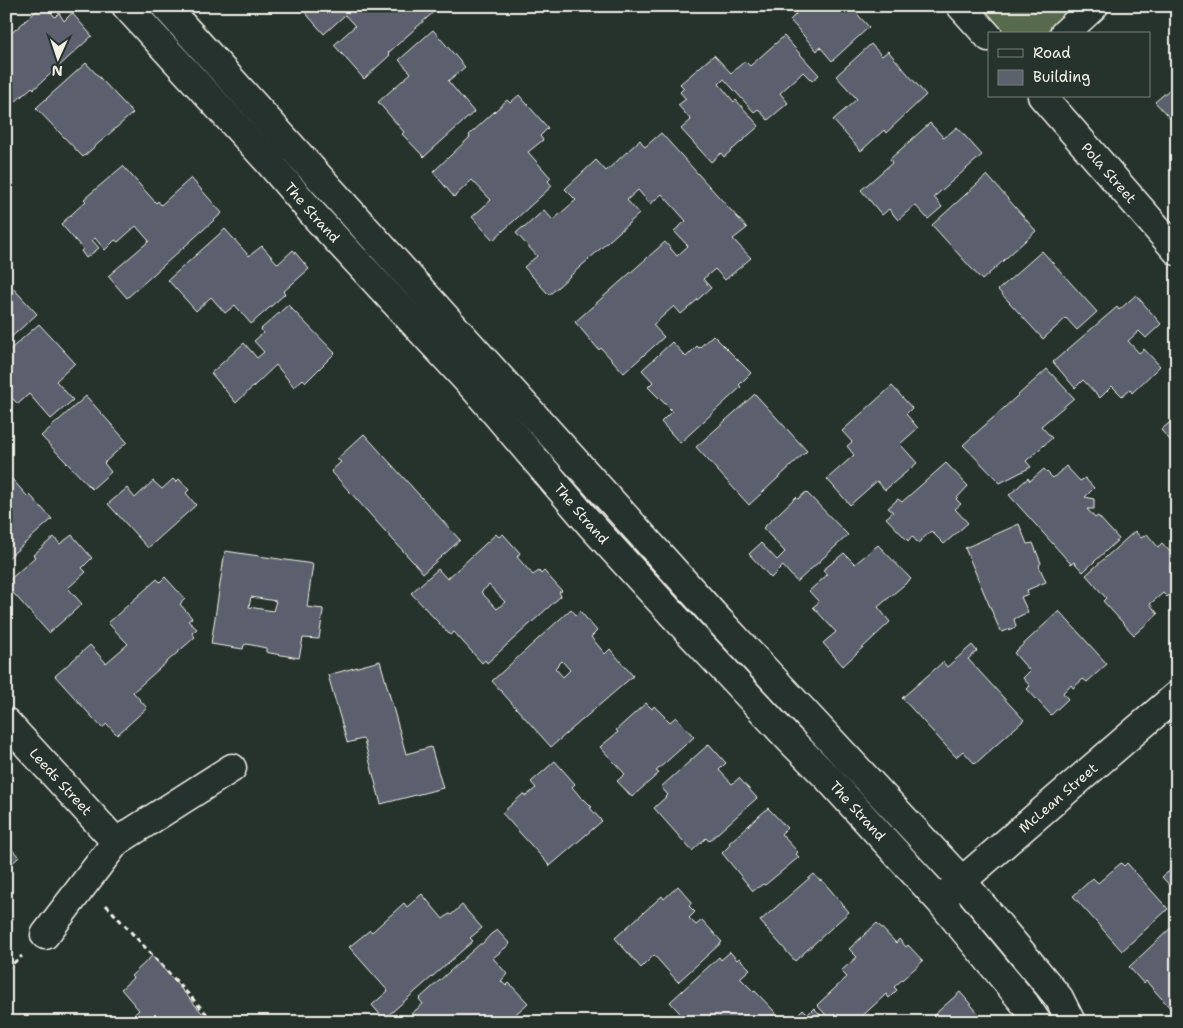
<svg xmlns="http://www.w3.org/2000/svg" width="1183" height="1028" viewBox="0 0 1183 1028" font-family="'Shantell Sans',sans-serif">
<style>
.green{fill:#596b4e;stroke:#a6ae9b}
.building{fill:#5c616e;stroke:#f4f1e8;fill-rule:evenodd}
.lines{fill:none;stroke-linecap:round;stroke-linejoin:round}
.minor-casing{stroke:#f4f1e8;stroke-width:31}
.path{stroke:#f4f1e8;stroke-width:3;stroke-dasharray:5 4;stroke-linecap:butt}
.minor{stroke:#26332d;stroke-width:28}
.labels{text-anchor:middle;stroke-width:4.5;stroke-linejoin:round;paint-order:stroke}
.street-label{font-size:14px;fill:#f4f1e8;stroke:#26332d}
</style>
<rect width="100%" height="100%" fill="#26332d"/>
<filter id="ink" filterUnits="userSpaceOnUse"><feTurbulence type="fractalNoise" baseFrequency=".02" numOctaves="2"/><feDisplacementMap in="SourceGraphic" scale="10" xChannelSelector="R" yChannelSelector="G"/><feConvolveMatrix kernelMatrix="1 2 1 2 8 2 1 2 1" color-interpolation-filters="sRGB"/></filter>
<g filter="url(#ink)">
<path class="green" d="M961,6h133l-30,28h-75z"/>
<path class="building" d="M42,6h3l4,4 6,7 4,-4 5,8 8,-8 20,23 -58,53 -2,-2 -17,15 -9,-10v-54z
M306,6h128l3,3 -49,44 2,2 -26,24 -30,-34 21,-19 -10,-11 -21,19 -22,-25z
M802,6h48l19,21 -37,34 -12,-14 -3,4 -27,-31 6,-6 -1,-2z
M433,30l32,37 -17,14 26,31 -50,45 -22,-23 2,-2 -26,-30 33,-29 -12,-13z
M784,36l35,39 -7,6 -9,-9 -5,5 -18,16 8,10 -20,17 -10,-11 -4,3 -30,-33 -5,5 15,18 2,-2 23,26 -35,31 -3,-4 -10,9 -30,-33 10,-9 -13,-15 8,-6 -6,-7 4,-4 -4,-4 34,-29 17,18 14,-12 5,5z
M871,44l11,12 6,-5 38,44 -40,38 -2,-3 -23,21 -28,-31 24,-21 -21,-23z
M86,63l47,50 -50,44 -47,-49z
M1177,83v43l-22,-24z
M519,95l29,33 -8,8 3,4 -15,12 23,26 -3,3 4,5 -59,54 -21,-23 19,-17 -19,-20 -18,17 -21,-25 37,-35 -1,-2 38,-35 3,3z
M930,123l14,15 13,-11 25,28 -48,42 8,10 -14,12 -13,-14 -17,15 -9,-11 -7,6 -21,-25 31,-27 -2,-4z
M661,133l86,95 -14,11 18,19 -26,22 -10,-11 -12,10 8,9 -30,26 -7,-8 -21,19 11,12 -40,36 -23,-25 -2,2 -24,-28 90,-80 12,14 11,-10 -14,-15 12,-10 -24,-27 -12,10 -12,-14 -11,10 12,14 -90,81 -25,-28 13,-11 -21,-23 7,-6 1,1 20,-18 9,10 23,-20 -11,-11 31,-29 10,11 34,-31 5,7z
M123,166l33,37 2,-2 3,4 30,-27 31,35 -95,85 -19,-22 41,-35 -13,-15 -18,16 -3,-2 -10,10 -10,-12 -3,2 7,8 -13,10 -5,-7 2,-2 -22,-25 25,-23 -2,-2z
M987,175l49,56 -54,49 -50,-55z
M225,229l24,27 13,-10 16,18 15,-14 16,19 -26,23 2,2 -34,30 -16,-19 -10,8 -14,-16 -15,14 -28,-31z
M1042,251l55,61 -20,18 -11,-12 -23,21 -45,-49z
M11,286l26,28 -31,28v-52z
M1136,295l25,29 -15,14 -7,-7 -11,10 11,12 5,-4 16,17 -28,27 -2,-4 -8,7 -10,-10 -12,12 -17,-18 -8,8 -22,-26 64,-55 2,3z
M288,305l47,48 -29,29 -3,-3 -9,8 -18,-22 -40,38 -25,-30 33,-30 13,15 7,-6 -10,-11 9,-8 -2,-4z
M39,324l36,39 -19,18 17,19 -22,19 -22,-25 -11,10 -12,-12v-39z
M713,335l38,38 -12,12 2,2 -61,56 -19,-21 11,-11 -24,-24 5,-5 -11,-12 30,-28 14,15 11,-11 2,2z
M1047,369l27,29 -33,28 11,12 -26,23 5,6 -31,16 -37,-38z
M892,386l20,22 -6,6 12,14 -18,16 17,19 -32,27 -8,-9 -27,24 -23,-26 27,-24 -7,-9 5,-4 -10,-11z
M755,394l52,57 -58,54 -53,-58z
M86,396l41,46 -23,21 7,9 -19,17 -51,-53z
M1177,416v32l-16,-18z
M364,434l96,106 -37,33 -92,-102 10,-9 -4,-3z
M946,463l22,23 -12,13 5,5 -6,5 13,14 -24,21 -13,-13 -13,12 -6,-7 -4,5 -22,-23 7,-6 -5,-4 10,-9 4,3z
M1066,466l14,15 5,-3 9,10 -9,9 9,2v10h-7l8,9 3,-2 21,23 -36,33 -9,-10 -3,2 -62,-69 19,-17 2,3 14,-12 9,9z
M12,479l16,18 2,-2 22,24 -46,41v-75z
M173,479l3,3 3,-3 10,11 -3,3 10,12 -48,43 -40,-44 19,-16 8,10 18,-17 9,8z
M806,492l42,43 -51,47 -14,-16 -12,12 -22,-24 12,-11 16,17 8,-8 -22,-24 33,-31 2,2z
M1019,524l8,20 6,-1 8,20 -2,3 7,16 -19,8 1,4 -7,3 7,15 -14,7 2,8 -14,5 -3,-4 -34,-80z
M1135,531l6,7 6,-4 11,13 4,-4 12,13 3,-2v29l-4,1 4,4 -10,9 -4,-4 -13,11 8,10 -24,21 -31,-34 3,-3 -20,-23z
M496,534l3,3 4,-3 17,19 -3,4 16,18 6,-4 2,3 3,-3 18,20 -3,1 2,4 -74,67 -2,-3 -3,3 -28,-31 -4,3 -39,-42 27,-24 9,10zM489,585l16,17 -8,7 -16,-17z
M72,535l20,23 -10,10 4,4 -18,16 14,16 -33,29 -43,-48v-2l29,-26 -2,-2 21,-18 6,7z
M878,545l33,34 -33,28 12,15 -47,44 -20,-23 13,-11 -23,-25 6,-5 -10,-11 18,-16 -4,-5 21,-17 11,11z
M225,551l88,13 -6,43 16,2v2l-4,28 -16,-1 -4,20 -29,-5 -4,-1v-4l-19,-4 -3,1 -1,4 -32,-5zM251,597l25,4 -3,10 -24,-4z
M165,577l20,22 -5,5 12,14 -4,3 9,8 -5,4 3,4 -62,55 14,16 -30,27 -10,-11 -5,4 -47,-52 35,-31 16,18 22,-19 -20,-21 49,-44 3,3z
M571,609l5,6 4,-4 17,20 -6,6 14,17 5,-5 23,27 -82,71 -59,-66zM562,661l8,9 -7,7 -8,-9z
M1059,611l48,53 -20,18 -4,-3 -10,9 -2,-3 -4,3 -4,5 5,6 -17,16 -24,-26 3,-3 -7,-8 7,-7 -16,-18z
M972,645l5,6 -9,8 56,61 -49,44 -12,-13 -7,6 -54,-59 41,-36 4,5z
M380,661l26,93 25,-7 12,41 -62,16 -17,-64 -2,-1 -15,4v-1l-19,-67z
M646,703l6,6 2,-3 16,16 6,-5 18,20 -38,34 3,2 -27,24 -15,-16 8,-7 -25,-27 18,-15 -2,-2z
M709,744l17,19 -7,7 13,14 7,-6 18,20 -48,43 -3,-3 -14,13 -38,-43 14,-13 -7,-8z
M555,761l20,23 -3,3 11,13 1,-1 8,8 -2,1 12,13 -52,45 -48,-53 21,-19 3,2 10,-8 -5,-6z
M768,808l19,20 -6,6 17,18 -2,2 3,3 -34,28 -2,-1 -10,7 -31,-38 8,-8 -1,-2z
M6,843l13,14 -13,12z
M1177,859v34l-15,-16 11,-9 -2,-3z
M1121,863l3,3 3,-3 41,46 -46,42 -49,-55 20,-18 5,5z
M814,874l5,6 4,1 26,31 -54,49 -35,-40z
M678,886l14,16 -3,4 6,6 -6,6 7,7 6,-5 20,22 -44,40 -24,-27 -13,13 -26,-30 47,-42 2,3z
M422,894l21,25 6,-5 2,1 11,-10 20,23 -12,10 3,3 -89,78 -12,-14 16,-14 -39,-44 21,-17 2,2 32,-29 3,4z
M877,923l19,20 3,-4 7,8 2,-2 15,16 -29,26 3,3 -8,8 -3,-4 -30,28h-24l-15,-17 30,-28 -6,-6 16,-14 -8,-8z
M1174,925l3,3v76l-6,5 -25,-28 -2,3 -15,-17z
M497,930l13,14 -17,14 14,16 -6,7 5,5 3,-3 19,20 -21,19 -69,-2 -20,2 -7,-8 12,-10 -4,-5 61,-55h2l9,-10z
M730,952l7,8 2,-2 11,11 -10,9 14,14 1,-1 21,22 -10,9h-25l-3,-3 -2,3h-48l-18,-20 49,-45 2,3z
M152,956l10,11 48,55h-84l13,-12 -18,-21 12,-11 -2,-2z
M960,992l25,29 -1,1h-58z
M814,1008l13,14h-37l13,-13 5,5z"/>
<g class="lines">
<g class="minor-casing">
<g id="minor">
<path id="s1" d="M126,6l141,154 47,55 161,174 115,135 84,92 115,123 38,38 113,124 85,103 12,18"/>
<path d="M165,6l548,608 249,267 97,117 12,24"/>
<path d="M961,6l28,31"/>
<path d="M1064,34l30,-28"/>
<path id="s2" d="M1042,96l135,155"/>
<path id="s3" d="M6,722l110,120"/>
<path id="s4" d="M949,892l228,-197"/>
<path d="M45,935l71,-93 116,-74"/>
</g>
</g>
<path class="path" d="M106,905l108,117
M6,969l16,-13"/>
<use href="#minor" class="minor"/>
</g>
</g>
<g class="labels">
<g class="street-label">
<text dy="5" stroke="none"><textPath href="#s2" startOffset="102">Pola Street</textPath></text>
<text dy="5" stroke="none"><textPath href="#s1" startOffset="278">The Strand</textPath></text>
<text dy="5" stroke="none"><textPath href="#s1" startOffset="682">The Strand</textPath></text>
<text dy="5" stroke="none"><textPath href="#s3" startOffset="81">Leeds Street</textPath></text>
<text dy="5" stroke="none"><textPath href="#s4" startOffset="144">McLean Street</textPath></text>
<text dy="5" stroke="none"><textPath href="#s1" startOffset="1088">The Strand</textPath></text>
</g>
</g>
<rect width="1183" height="1028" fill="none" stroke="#26332d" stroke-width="25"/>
<rect x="12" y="12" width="1158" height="1003" fill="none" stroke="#f4f1e8" stroke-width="2" filter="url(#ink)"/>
<rect x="988" y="32" width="162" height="65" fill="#26332d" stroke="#787f78"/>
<rect x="998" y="49" width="25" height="8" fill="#26332d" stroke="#787f78"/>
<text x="1033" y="58" font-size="15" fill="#f4f1e8">Road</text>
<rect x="998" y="70" width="25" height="15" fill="#5c616e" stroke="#787f78"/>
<text x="1033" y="82" font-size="15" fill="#f4f1e8">Building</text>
<g transform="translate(58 58) rotate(183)" stroke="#26332d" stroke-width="4" paint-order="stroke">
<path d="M0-4L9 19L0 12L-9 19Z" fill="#f4f1e8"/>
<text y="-8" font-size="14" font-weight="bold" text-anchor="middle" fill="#f4f1e8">N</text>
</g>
</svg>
